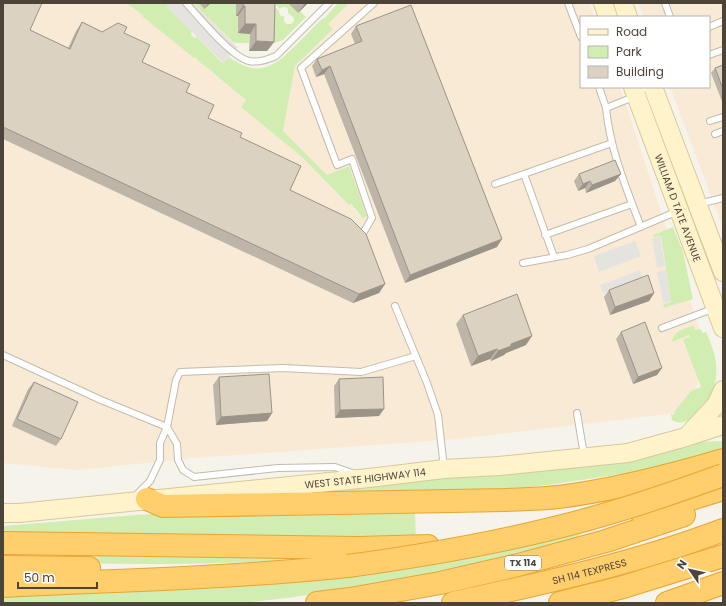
<svg xmlns="http://www.w3.org/2000/svg" width="726" height="606" viewBox="0 0 726 606" font-family="Poppins,sans-serif">
<style>
.commercial{fill:#f9ead6}
.green{fill:#d2edb1}
.parking{fill:#e5e3df}
.lines{fill:none;stroke-linecap:round;stroke-linejoin:round}
.lane-casing{stroke:#c3bbac;stroke-width:8}
.secondary-casing{stroke:#d9c898;stroke-width:20}
.highway-casing{stroke:#e9a532;stroke-width:24}
.lane{stroke:#fff;stroke-width:6}
.secondary{stroke:#fff3cc;stroke-width:18}
.highway{stroke:#ffce6d;stroke-width:22}
.highway-bridge-casing{stroke:#e9a532;stroke-width:24;stroke-linecap:butt}
.highway-bridge{stroke:#ffce6d;stroke-width:22}
.wall{fill:#bdb5a7}
.shaded-wall{fill:#9a9388}
.building{fill:#dcd2c2;stroke:#9a9388}
.labels{text-anchor:middle;stroke-width:3;stroke-linejoin:round;paint-order:stroke}
.shield{fill:#fff;stroke:#827c74;stroke-width:1}
.shield-label{font-size:9px;font-weight:bold;fill:#4c4438}
.street-label{font-size:10px;fill:#4c4438;stroke:#fff}
</style>
<rect width="100%" height="100%" fill="#f6f3eb"/>
<path class="commercial" d="M3,3h123l17,12 -1,1 57,44 -1,1 15,11v2l33,26 -5,7 61,50 47,48 1,-1 4,4 -1,1 10,9 -36,-43 -44,-44 12,-65 38,-37 -5,-5 21,-21h240l5,14h-13v70h39l89,271 -24,54 -228,27 -262,19 -118,12 -74,-7z
M638,3h85v225l-53,-141h39v-70h-65z"/>
<path class="green" d="M126,3h45l-4,4 25,24 -1,4 4,3 2,-1 2,2 23,24 7,-6c27,19 42,13 64,-9 10,-10 19,-19 29,-29l3,-1 13,-15h11l-21,21 5,5 -38,37 -12,65 44,44 22,-9 18,50 -3,2 -2,-1 -11,-13 -2,1 -47,-48 -60,-49 -1,-1 5,-7 -33,-27v-1l-15,-11v-1l-3,-3 -1,1 -52,-42 1,-1z
M193,3h6l5,6 7,-6h25v13h2v17l12,1 -1,9h-15z
M276,3h12l10,10 2,-2 6,6 -23,23 -11,4 2,-38 5,5v2l2,3h3v5l3,3h4l3,-3v-3l-6,-5v-4l-3,-2h-3l-2,2 -4,-4z
M673,227l10,25 10,47 -30,9 1,-4 7,-2 -10,-66 -8,1v-2z
M694,326l1,4 5,-1 3,4 3,-1c6,14 12,28 10,44 0,7 -4,12 -2,19 -9,11 -25,35 -42,25l-1,-6 3,1 1,-4 16,-20 10,-4 -18,-48 7,-2 -1,-2 -17,7c2,-12 12,-13 22,-16z
M723,441v8l-77,21 -91,14 -85,10 -168,-1 390,-51z
M200,511l215,1 1,29 -413,-5v-10l133,-11z
M583,533l-9,6c-110,27 -220,54 -333,64h-238v-8l523,-51z
M3,550l348,5c-115,11 -232,11 -348,5z"/>
<path class="parking" d="M171,3h22l45,45 -15,15 -56,-56z
M660,237l5,29 -8,2 -5,-30z
M635,241l6,15 -42,16 -5,-16z
M640,270l3,8 -40,15 -3,-8z
M666,270l5,31 -8,2 -6,-31z"/>
<g class="lines">
<g class="lane-casing">
<path id="lane" d="M186,3c13,14 45,54 63,58 9,2 18,-1 27,-5l53,-53
M568,3l13,34
M665,3l5,14
M709,27l14,-6
M709,55l14,-5
M599,87l7,21 30,-12 8,-9
M606,108c4,41 20,80 35,119
M710,121l13,-4
M715,134l8,-3
M524,174l88,-31
M495,184l29,-10 30,83
M698,204l25,-6
M362,235l10,-17 -20,-59 -15,6 -36,-97 73,-65
M545,235l87,-31
M523,263l44,-8 21,-6 90,-38
M395,306l32,77 11,32 6,53
M662,328l53,-20
M3,355l98,45 66,27 10,17 1,16 5,10 11,7 84,-9 57,-1 20,7
M577,413l7,42
M137,494l13,-13 10,-21v-17l7,-16 9,-47 4,-8 103,-4 78,4 55,-16"/>
</g>
<g class="secondary-casing">
<g id="secondary">
<path d="M603,3l5,14"/>
<path d="M623,3l5,14"/>
<path id="s1" d="M633,87l90,241"/>
<path d="M653,87l70,185"/>
<path d="M688,435l28,-30 7,-15"/>
<path id="s2" d="M3,513h16l350,-35 75,-9 55,-3 129,-13 58,-16 37,-12"/>
</g>
</g>
<g class="highway-casing">
<g id="highway">
<path d="M147,499l16,7 343,-6c17,-1 35,-1 52,-3 56,-7 111,-21 165,-37"/>
<path d="M641,512l37,-9 45,-14"/>
<path d="M3,543l356,5 69,-2"/>
<path d="M3,567l86,1"/>
<path d="M3,586c115,-6 231,-8 345,-20"/>
<path d="M317,603l33,-4 90,-16 78,-18 88,-24 78,-26"/>
<path id="s3" d="M453,603c91,-20 183,-40 270,-73"/>
<path d="M560,603l63,-16 100,-31"/>
<path d="M667,603l56,-20"/>
</g>
</g>
<use href="#lane" class="lane"/>
<use href="#secondary" class="secondary"/>
<use href="#highway" class="highway"/>
<g class="highway-bridge-casing">
<path id="highway-bridge" d="M348,566c89,-12 179,-28 265,-54 37,-11 74,-24 110,-37"/>
</g>
<use href="#highway-bridge" class="highway-bridge"/>
</g>
<path class="wall" d="M3,3l27,27 38,18 8,-17 6,-9 20,10 22,1 18,29 44,30 22,26 32,19 50,53 95,94 -6,9 -26,10 -350,-164z
M199,3h12l-7,6z
M236,3h39l-1,39 -7,9h-18l1,-17 -12,-1v-17h-2z
M288,3h20l-10,10z
M356,26l141,221 -92,36 -81,-209 -8,3 -4,-11 5,-7 38,-15 -4,-10z
M723,65v39l-12,-31 4,-5z
M579,174h42l-6,7 -29,12 -1,-5 -7,3 -4,-10z
M609,290l45,3 -5,8 -39,14 -6,-18z
M463,315l63,30 -20,8 -2,2 -13,6 -1,-2 -19,7 -15,-42z
M621,332l41,36 -5,7 -24,9 -17,-45z
M219,377l53,36 -5,8 -51,4 -3,-40z
M339,379l40,37 -44,2 -1,-32z
M34,382l27,57 -5,7 -44,-20 16,-37z"/>
<path class="shaded-wall" d="M209,3h2l-7,6z
M305,3h3l-10,10z
M243,6h2l-7,10h-2z
M245,24h11l-6,10 -12,-1z
M256,41l18,1 -7,9h-18z
M330,66l-6,8 -8,3 6,-7z
M621,174l-6,7 -29,12 6,-8z
M590,181l-5,7 -7,3 5,-7z
M502,239l-5,8 -92,36 5,-8z
M385,284l-6,9 -26,10 6,-9z
M654,293l-5,8 -39,14 5,-8z
M532,336l-6,9 -20,8 -2,2 -13,6 7,-10 13,-7z
M497,349l-7,10 -19,7 7,-10z
M662,368l-5,7 -24,9 5,-7z
M384,409l-5,7 -44,2 5,-8z
M272,413l-5,8 -51,4 5,-8z"/>
<path class="building" d="M3,3h39l-12,27 40,19 12,-27 20,10 16,-9 9,4 -3,6 26,12 -8,17 48,22 -4,8 28,13 -6,13 34,15 -2,4 61,29 -11,24 61,29 15,15 19,50 -26,10 -356,-167z
M243,3h32l-1,39 -18,-1v-17h-11v-18h-2z
M411,5l91,234 -92,36 -80,-209 -8,4 -5,-11 45,-18 -6,-15z
M723,65v24l-8,-21z
M615,160l6,14 -29,11 -2,-4 -7,3 -4,-10z
M648,275l6,18 -39,14 -6,-17z
M517,294l15,42 -21,8v2l-13,5 -1,-2 -19,7 -15,-41z
M645,322l17,46 -24,9 -17,-45z
M269,374l3,39 -51,4 -2,-40z
M383,377l1,32 -44,1 -1,-31z
M34,382l44,20 -17,37 -44,-20z"/>
<g class="labels">
<rect class="shield" x="505" y="556" width="36" height="14" rx="3"/>
<g class="shield-label">
<text x="523" y="566">TX 114</text>
</g>
<g class="street-label">
<text dy="4" stroke="none"><textPath href="#s1" startOffset="129">WILLIAM D TATE AVENUE</textPath></text>
<text dy="4" stroke="none"><textPath href="#s2" startOffset="364">WEST STATE HIGHWAY 114</textPath></text>
<text dy="4" stroke="none"><textPath href="#s3" startOffset="140">SH 114 TEXPRESS</textPath></text>
</g>
</g>
<rect width="726" height="606" fill="none" stroke="#4c4438" stroke-width="8"/>
<rect x="580" y="16" width="130" height="72" fill="#ffffff" stroke="#b7b4af"/>
<rect x="588" y="29" width="20" height="6" fill="#fff3cc" stroke="#b7b4af"/>
<text x="616" y="36" font-size="12" fill="#4c4438">Road</text>
<rect x="588" y="46" width="20" height="12" fill="#d2edb1" stroke="#b7b4af"/>
<text x="616" y="56" font-size="12" fill="#4c4438">Park</text>
<rect x="588" y="66" width="20" height="12" fill="#dcd2c2" stroke="#b7b4af"/>
<text x="616" y="76" font-size="12" fill="#4c4438">Building</text>
<g transform="translate(690 570) rotate(304)" stroke="#ffffff" stroke-width="3" paint-order="stroke">
<path d="M0-3L7 15L0 10L-7 15Z" fill="#4c4438"/>
<text y="-6" font-size="11" font-weight="bold" text-anchor="middle" fill="#4c4438">N</text>
</g>
<path d="M18 582v6h79v-6" fill="none" stroke="#4c4438" stroke-width="2"/>
<text x="24" y="582" font-size="12" fill="#4c4438" stroke="#ffffff" stroke-width="3" paint-order="stroke">50 m</text>
</svg>
